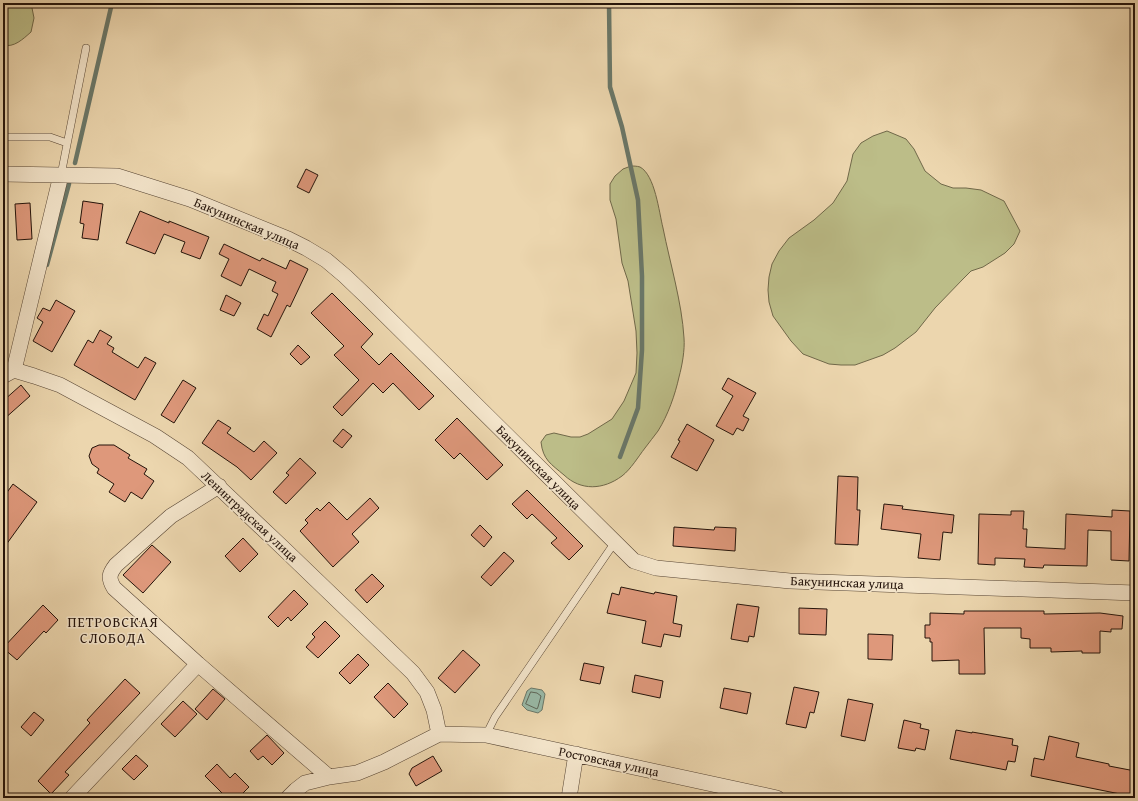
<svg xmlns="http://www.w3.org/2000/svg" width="1138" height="801" viewBox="0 0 1138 801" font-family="'Gentium Book Plus',serif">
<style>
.green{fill:#bcbd88;stroke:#706849}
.water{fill:#99b9a7;stroke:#6a7768}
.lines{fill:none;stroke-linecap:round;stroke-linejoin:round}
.shore{stroke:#5e6658;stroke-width:1}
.stream{stroke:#6a7768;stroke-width:4.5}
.building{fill:#de987b;stroke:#24130a}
.service-casing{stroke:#564433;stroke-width:8}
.minor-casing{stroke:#564433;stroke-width:16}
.service{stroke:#f3e4ca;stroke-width:7}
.minor{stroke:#f3e4ca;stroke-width:15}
.labels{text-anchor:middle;stroke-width:3;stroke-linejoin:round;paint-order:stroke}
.street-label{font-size:13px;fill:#24130a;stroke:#f3e4ca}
.neighbourhood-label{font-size:14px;letter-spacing:1px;fill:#24130a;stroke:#f3e4ca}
</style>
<rect width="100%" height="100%" fill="#ecd6ae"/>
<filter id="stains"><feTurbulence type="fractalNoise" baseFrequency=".005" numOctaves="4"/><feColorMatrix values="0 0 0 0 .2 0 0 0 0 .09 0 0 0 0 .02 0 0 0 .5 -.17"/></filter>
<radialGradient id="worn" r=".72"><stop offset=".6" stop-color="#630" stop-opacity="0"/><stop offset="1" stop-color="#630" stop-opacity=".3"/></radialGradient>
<path class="green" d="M3,3h28l3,15 -3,14c-8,7 -17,16 -28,13z
M887,131l19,8 8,10 11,22 16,13 12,4h13l15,2 23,11 16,30 -6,13 -9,9 -22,14 -12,4 -8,8 -28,29 -19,24 -21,16 -12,7 -28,10h-14l-12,-1 -26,-10 -12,-13 -18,-25 -4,-14 -1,-12 1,-13 3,-13 7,-13 10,-13 25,-18 19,-17 14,-22 6,-27 8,-11 12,-7z
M631,166c2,0 6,0 9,1 15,8 19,45 23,61 7,35 19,75 21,110 1,12 -2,28 -5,39 -4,18 -11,38 -21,54 -4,6 -9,11 -13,17 -7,9 -14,21 -23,28 -19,14 -41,15 -58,-1 -13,-11 -21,-15 -23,-33l5,-7 8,-2 17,4h9l8,-3 24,-15 12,-18 12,-28 1,-20 -1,-22 -8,-50 -6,-18 -6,-44 -6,-19v-16l5,-8 8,-7z"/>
<path class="water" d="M531,688l11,2 3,4 -3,16 -4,3 -11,-3 -5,-5 5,-14z"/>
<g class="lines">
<path class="shore" d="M531,692l6,1 4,3 -3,11 -1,2 -11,-5z"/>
<path class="stream" d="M609,3l1,84 12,40 16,73 4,76v74l-4,58 -18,49
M75,163l37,-160
M47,265l22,-81"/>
</g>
<path class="building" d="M306,169l12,6 -9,18 -12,-6z
M83,201l20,3 -5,36 -16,-2 2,-14 -4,-1z
M30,203l2,36 -15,1 -2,-36z
M140,211l29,12v-2l40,16 -9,22 -19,-7 4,-10 -21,-8 -9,20 -29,-11z
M224,244l36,17 2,-3 24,11 4,-9 18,9 -18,38 -3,-2 -16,32 -14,-8 7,-15 4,2 10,-22 -6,-3 4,-9 -27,-13 -8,17 -20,-10 8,-17 -10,-5z
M332,293l41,41 -12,13 18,18 12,-12 43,43 -15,14 -26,-27 -10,10 -10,-10 -31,33 -9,-9 26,-27 -25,-25 10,-9 -33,-33z
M226,295l15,8 -7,13 -14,-6z
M56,300l19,11 -23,41 -19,-11 10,-19 -6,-4 6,-10 7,3z
M100,330l12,7 -5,7 7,4 -2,4 26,16 7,-11 11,6 -21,37 -61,-35 14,-25 5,3z
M298,345l12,12 -9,8 -11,-11z
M728,378l28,15 -13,23 6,3 -6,12 -6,-3 -4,7 -17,-9 17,-30 -11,-7z
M183,380l13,8 -22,35 -13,-8z
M21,385l9,11 -27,24v-19z
M457,418l46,47 -16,15 -27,-27 -6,6 -19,-19z
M218,420l13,8 -4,5 27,19 10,-11 13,12 -26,27 -14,-13 -35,-24z
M687,424l27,16 -17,31 -26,-14 9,-16 -2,-1z
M343,429l9,7 -10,12 -9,-7z
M99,445h15l16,10 -2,3 19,11 -3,5 10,7 -12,18 -11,-7 -6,10 -16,-10 5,-8 -17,-11 2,-4 -7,-5 -3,-8 3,-8z
M300,458l16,15 -30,31 -13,-12 16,-17 -3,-2z
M838,476l20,1 -1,33h3l-2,35 -23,-1z
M13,484l24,18 -34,47v-51z
M527,490l56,56 -14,14 -18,-17 6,-5 -25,-24 -5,5 -15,-15z
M370,498l9,10 -27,26 7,8 -26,25 -33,-36 8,-8 -3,-3 12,-12 3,3 9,-9 18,18z
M884,504l19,2 -1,3 52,6 -2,18 -9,-1 -3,28 -22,-2 3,-24 -40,-5z
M1112,510l18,1 -1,50 -18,-1v-29l-23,-1 -1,36 -43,-1 -1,3 -19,-1 1,-8 -30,-1v7l-17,-1 1,-50 32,1v-4h13l-1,18h4l-1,18 39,2 1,-35 46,3z
M480,525l12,12 -8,10 -13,-12z
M674,527l40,3 1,-3 21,1 -1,23 -62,-5z
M243,538l15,16 -18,18 -15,-16z
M152,545l19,17 -28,31 -20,-18z
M504,552l10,9 -23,25 -10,-9z
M372,574l12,12 -17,17 -12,-13z
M621,587l33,7 1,-2 22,4 -4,27 9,2 -2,12 -16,-3 -3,13 -19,-4 4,-22 -39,-8 5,-20 7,2z
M294,590l14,14 -17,17 -3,-4 -10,10 -10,-10z
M737,604l22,3 -5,30 -5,-1 -1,6 -17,-3z
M43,605l15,15 -12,13 -2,-2 -27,29 -14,-12z
M799,608l28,1 -1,26 -27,-1z
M964,611h80v3l56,-1 23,3 -1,13h-11v3l-11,-1v22h-18v-2l-31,1v-4h-21v-9l-9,-1v-10h-37l1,46h-26v-14l-27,1v-19h-2v-4h-5v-13h5v-12l34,1z
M325,621l15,15 -22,22 -12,-11 9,-10 -3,-3z
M868,634l25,1 -1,25 -24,-1z
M463,650l17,15 -25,28 -17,-15z
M358,654l11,11 -19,19 -11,-11z
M584,663l20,4 -4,17 -20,-4z
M635,675l28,6 -3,17 -28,-6z
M125,679l15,14 -75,79 4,3 -18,19 -13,-13 52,-58 -3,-3z
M388,683l20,21 -14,14 -20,-21z
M794,687l25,5 -5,21 -4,-1 -4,16 -20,-4z
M724,688l27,5 -4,21 -27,-6z
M213,689l12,10 -18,21 -12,-11z
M848,699l25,5 -8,37 -24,-5z
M183,701l14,13 -22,23 -14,-13z
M34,712l10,8 -13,16 -10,-9z
M904,720l17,4 -1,4 9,2 -4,20 -9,-2 -1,3 -17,-3z
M956,730l16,3v-1l41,7 -1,6 6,1 -3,16 -7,-1 -2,9 -56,-11z
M267,735l17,18 -12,12 -9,-9 -5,4 -8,-9z
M1049,736l30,7 -3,14 33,7v2l26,5v26l-104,-21 3,-18 10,2z
M136,755l12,11 -14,14 -12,-11z
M433,756l9,15 -26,15 -7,-12 3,-6z
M217,764l13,14 5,-5 14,14 -11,11h-11l-22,-22z"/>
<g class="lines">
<g class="service-casing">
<path id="service" d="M3,137h47l17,6
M61,175l25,-127
M486,735l9,-18 120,-175"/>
</g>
<g class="minor-casing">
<path id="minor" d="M3,174l114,2 73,23 98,40 18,9 20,12 19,16 22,21 267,264 22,7 134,13 345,12
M14,370l47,-195
M3,376l11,-6 20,6 26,9 95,51 33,22 95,90 130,125 14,19 7,18 5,24
M219,486l-48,30 -55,49c-7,9 -8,13 -2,23l84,76 131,113
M72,798l126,-134
M288,798l8,-8 9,-7 24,-6 28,-4 27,-11 55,-28 47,1 291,63
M569,798l7,-44"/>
</g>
<use href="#service" class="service"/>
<use href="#minor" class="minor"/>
</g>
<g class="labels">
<g class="street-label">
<text transform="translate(247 223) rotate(23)" y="5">Бакунинская улица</text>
<text transform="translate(539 467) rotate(45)" y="5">Бакунинская улица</text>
<text transform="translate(250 516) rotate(43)" y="5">Ленинградская улица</text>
<text transform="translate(847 582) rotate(2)" y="5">Бакунинская улица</text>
<text transform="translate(609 761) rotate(12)" y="5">Ростовская улица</text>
</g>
<g class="neighbourhood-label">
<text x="113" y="627">ПЕТРОВСКАЯ<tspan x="113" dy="16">СЛОБОДА</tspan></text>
</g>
</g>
<rect width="1138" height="801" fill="none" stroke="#ecd6ae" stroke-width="16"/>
<rect x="4" y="4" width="1130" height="793" fill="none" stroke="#24130a" stroke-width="2"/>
<rect x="8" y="8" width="1122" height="785" fill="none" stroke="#24130a"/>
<rect width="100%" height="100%" filter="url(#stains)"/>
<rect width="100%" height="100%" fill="url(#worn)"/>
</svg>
